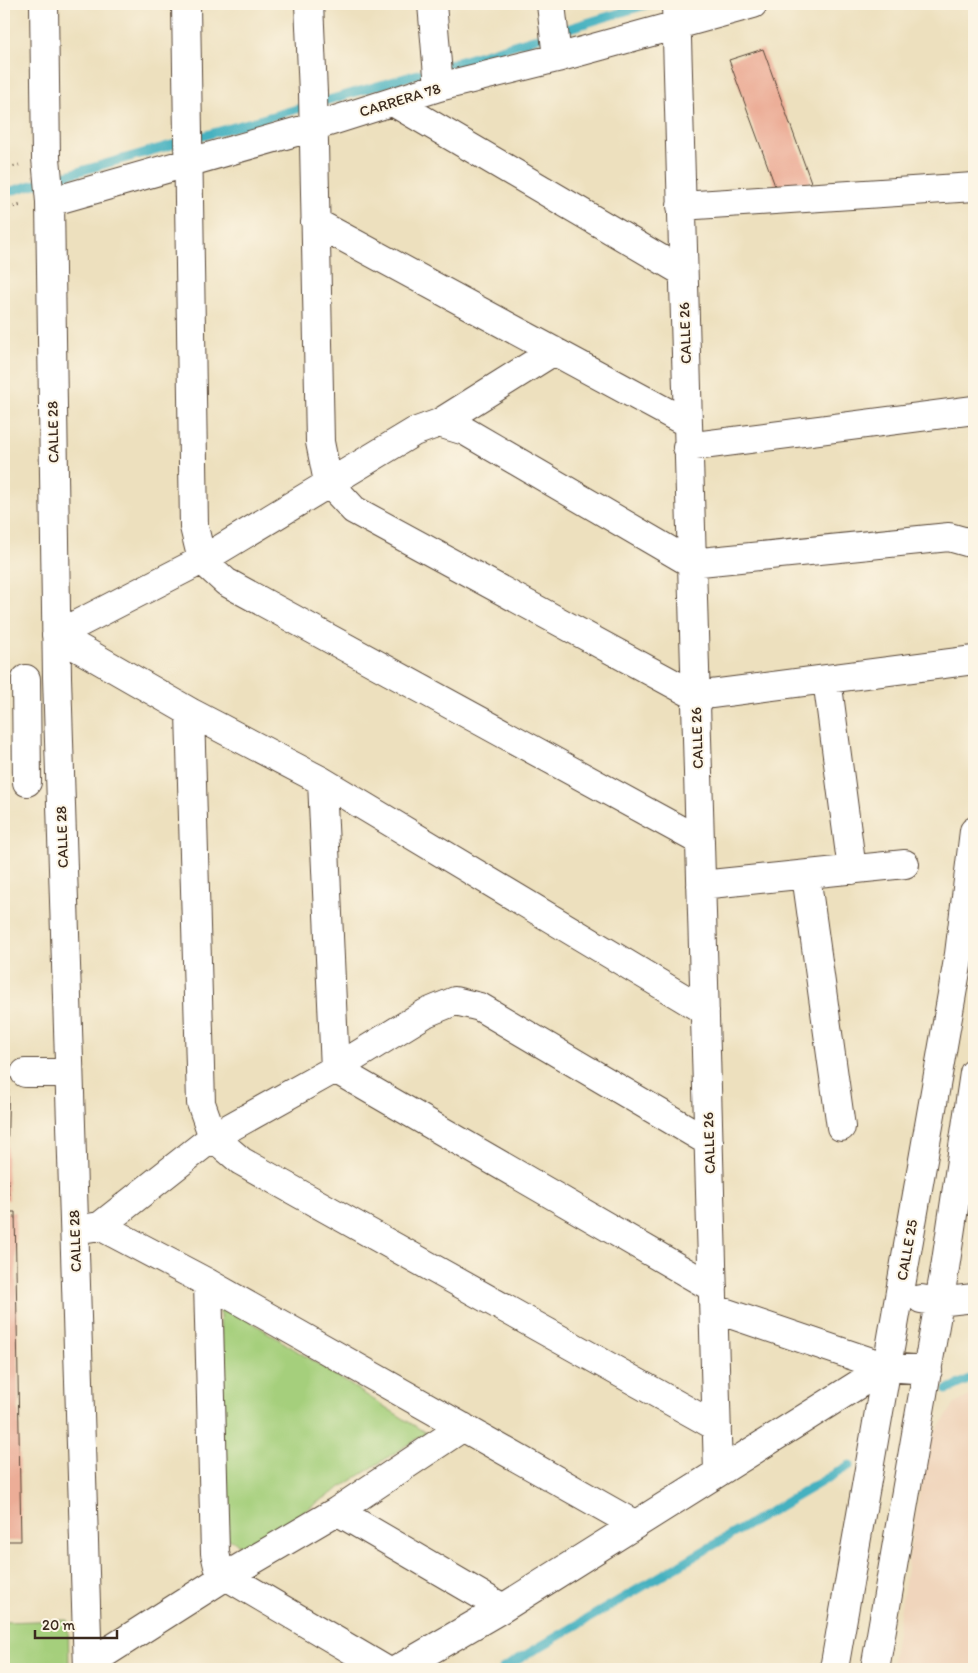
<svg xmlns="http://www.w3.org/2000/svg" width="978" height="1673" viewBox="0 0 978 1673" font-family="Itim,sans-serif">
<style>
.built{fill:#f0d5bc}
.green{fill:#a5cf7b;stroke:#707c4c}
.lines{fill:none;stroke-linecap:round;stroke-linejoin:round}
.stream{stroke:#44b1c0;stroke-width:9}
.building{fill:#ecad97}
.minor-casing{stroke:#564536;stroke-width:30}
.path{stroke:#564536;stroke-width:3;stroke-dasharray:1 4;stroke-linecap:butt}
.minor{stroke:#fff;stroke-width:28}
.labels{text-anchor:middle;stroke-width:4;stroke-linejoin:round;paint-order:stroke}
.street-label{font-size:15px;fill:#3b2a1e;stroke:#fcf5e5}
</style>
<rect width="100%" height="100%" fill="#fcf5e5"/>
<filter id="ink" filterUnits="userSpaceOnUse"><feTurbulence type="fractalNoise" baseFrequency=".02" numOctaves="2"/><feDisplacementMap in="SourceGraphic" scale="10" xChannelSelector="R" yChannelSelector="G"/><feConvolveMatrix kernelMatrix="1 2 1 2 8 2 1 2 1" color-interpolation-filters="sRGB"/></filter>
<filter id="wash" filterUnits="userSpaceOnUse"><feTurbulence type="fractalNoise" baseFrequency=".0096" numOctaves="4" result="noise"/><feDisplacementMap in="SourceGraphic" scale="20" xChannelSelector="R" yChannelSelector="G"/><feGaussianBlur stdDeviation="1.12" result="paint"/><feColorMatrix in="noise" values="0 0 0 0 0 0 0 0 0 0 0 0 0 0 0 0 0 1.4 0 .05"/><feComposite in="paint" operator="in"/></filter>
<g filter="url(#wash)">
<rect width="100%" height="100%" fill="#ede0be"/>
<path class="built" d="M974,1393v276h-83l36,-225 27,-39z"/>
<path class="green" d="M220,1302l206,131 -180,115 -23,-12z
M68,1620l1,49h-65v-47z"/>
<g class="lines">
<path class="stream" d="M4,193l394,-113 251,-76
M947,1390l27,-13
M502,1669l348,-204"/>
</g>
<g id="blocks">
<path class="building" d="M763,49l48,133 -33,12 -49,-134z
M4,1075h5l-2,93 2,32 -5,-1z
M4,1212h11l6,329h-17z"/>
</g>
</g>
<g filter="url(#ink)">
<use href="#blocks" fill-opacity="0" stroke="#564536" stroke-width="1"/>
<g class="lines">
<g class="minor-casing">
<path id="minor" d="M44,4l2,154 4,44 7,475 31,992
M186,4l8,523 8,33 24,22 474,259
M309,4l4,89 7,349 8,40 26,28 342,186 278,-36
M432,4l7,83
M551,4l6,54
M676,4l42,1468
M393,102l290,170
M50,202l263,-75 126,-40 118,-29 196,-54
M681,206l293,-19
M315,222l372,201
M439,423l26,8 226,132 258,-26 25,7
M687,447l287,-37
M56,635l134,77 132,69 383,230
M56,635l146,-75 212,-128 25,-9 115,-72
M26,679l1,103
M827,679l25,191
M190,712l11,391 12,34 28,24 476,266
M322,781l13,288
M806,875l35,252
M701,885l204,-21
M335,1069l378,219
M25,1073h44
M100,1226l108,57 426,241
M75,1230l25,-4 113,-89 122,-68 91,-56 29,-12 25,6 229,135
M208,1283l7,270 3,13 8,10 158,93
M921,1299l17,3 36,-4
M715,1309l171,58 42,3
M337,1511l166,97
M97,1669l-9,-5 138,-88 111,-65 126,-84
M398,1669l105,-61 383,-241
M834,1669l125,-715 15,-123
M875,1669l70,-401 29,-195"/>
</g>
<path class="path" d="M4,169l15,-4
M4,209l18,-4"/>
<use href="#minor" class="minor"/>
</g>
</g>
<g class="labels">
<g class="street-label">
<text transform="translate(400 100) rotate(-17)" y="5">CARRERA 78</text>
<text transform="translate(685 333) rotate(-92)" y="5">CALLE 26</text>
<text transform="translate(53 432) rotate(-91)" y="5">CALLE 28</text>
<text transform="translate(697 738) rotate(-92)" y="5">CALLE 26</text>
<text transform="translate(62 837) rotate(-92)" y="5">CALLE 28</text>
<text transform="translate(709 1143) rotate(-92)" y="5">CALLE 26</text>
<text transform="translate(75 1241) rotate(-92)" y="5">CALLE 28</text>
<text transform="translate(907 1250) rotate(-80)" y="5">CALLE 25</text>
</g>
</g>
<rect width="978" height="1673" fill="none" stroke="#fcf5e5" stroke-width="20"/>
<path d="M35 1630v8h82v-8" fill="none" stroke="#3b2a1e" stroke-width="2.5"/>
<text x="42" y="1630" font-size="15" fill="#3b2a1e" stroke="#fcf5e5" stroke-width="4" paint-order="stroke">20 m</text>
</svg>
